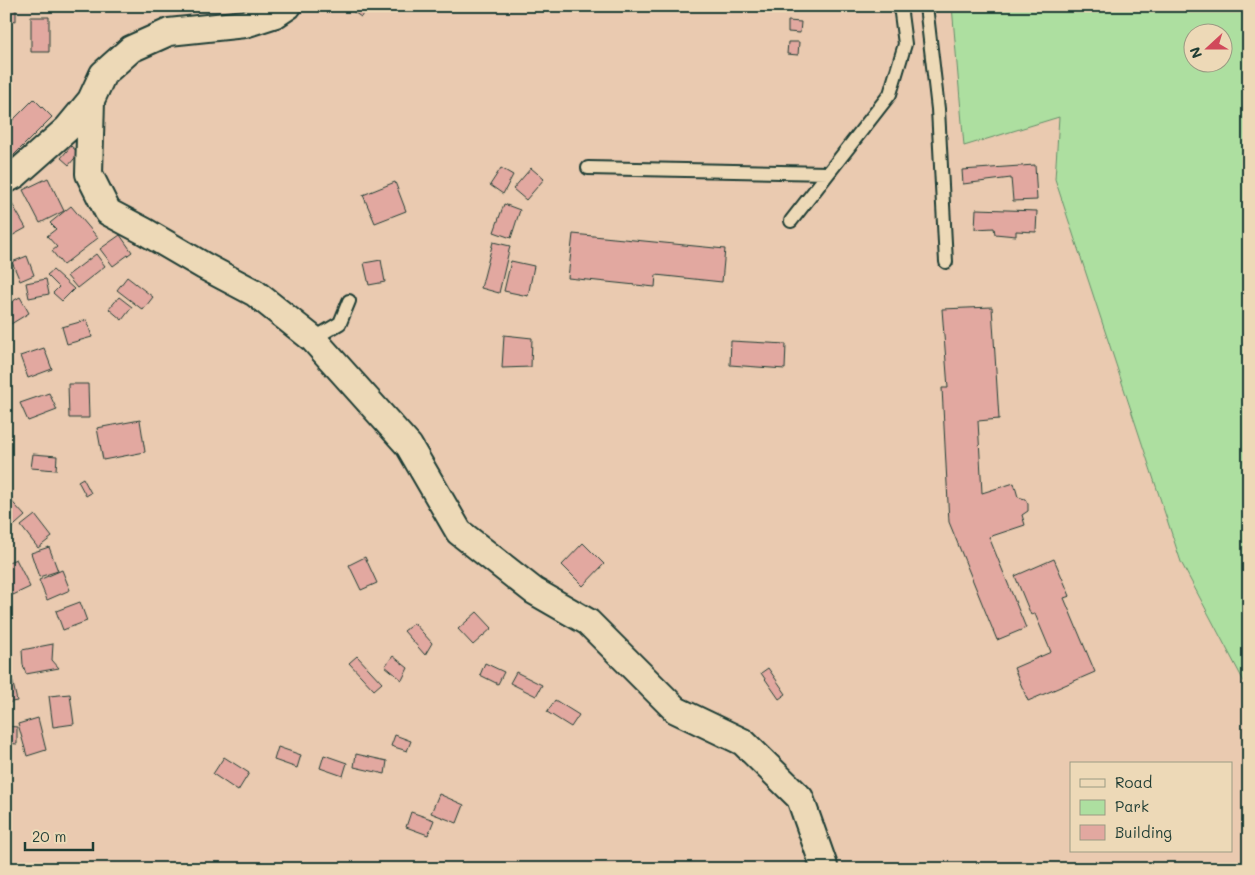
<svg xmlns="http://www.w3.org/2000/svg" width="1255" height="875" viewBox="0 0 1255 875" font-family="Mali,sans-serif">
<style>
.green{fill:#addfa0;stroke:#668e6a;fill-rule:evenodd}
.building{fill:#e2a8a0;stroke:#1f3d34}
.lines{fill:none;stroke-linecap:round;stroke-linejoin:round}
.lane-casing{stroke:#1f3d34;stroke-width:16}
.street-casing{stroke:#1f3d34;stroke-width:30}
.lane{stroke:#edd9b7;stroke-width:12}
.street{stroke:#edd9b7;stroke-width:26}
</style>
<rect width="100%" height="100%" fill="#eacab0"/>
<filter id="ink" filterUnits="userSpaceOnUse"><feTurbulence type="fractalNoise" baseFrequency=".02" numOctaves="2"/><feDisplacementMap in="SourceGraphic" scale="10" xChannelSelector="R" yChannelSelector="G"/><feConvolveMatrix kernelMatrix="1 2 1 2 8 2 1 2 1" color-interpolation-filters="sRGB"/></filter>
<g filter="url(#ink)">
<path class="green" d="M952,6h297v685l-68,-129 -126,-383 4,-62 -95,29zM1192,32h30v30h-30z"/>
<path class="building" d="M6,6h10v15l-10,-1z
M345,6h23l-7,11z
M31,17h18v35h-18z
M788,21l13,1 -1,11 -12,-1z
M788,42h11l-1,13 -11,-1z
M34,99l18,18 -40,40 -6,-6v-34l5,5z
M71,146l8,7 -10,12 -8,-7z
M1035,165l2,35 -24,1 -2,-23 -48,6 -1,-14z
M501,168l12,7 -10,19 -13,-9z
M531,168l13,11 -18,21 -13,-11z
M48,178l16,33 -24,12 -17,-33z
M395,182l11,29 -31,12 -12,-28z
M11,202l15,26 -20,11v-34z
M504,204l16,6 -9,28 -17,-6z
M71,206l27,32 -35,27 -11,-14 5,-4 -10,-11 9,-7 -6,-6z
M976,209l61,2 -1,21 -20,-1v5l-21,-2 -1,-6 -19,1z
M573,234l152,15 -3,33 -66,-7 -1,12 -87,-9z
M120,235l12,17 -19,14 -13,-17z
M493,242l17,4 -11,47 -18,-5z
M96,254l9,12 -28,22 -10,-12z
M27,256l7,19 -14,6 -8,-19z
M381,260l4,22 -16,3 -5,-22z
M511,261l23,5 -6,30 -24,-5z
M53,270l21,19 -12,12 -9,-8 6,-6 -12,-12z
M127,277l26,20 -10,13 -26,-20z
M46,279l3,15 -20,4 -3,-15z
M20,297l9,16 -23,14v-22z
M119,297l13,10 -10,13 -13,-11z
M992,307l7,112 -21,2 4,72 32,-10 4,14 7,2 3,5v7l-6,4 3,10 -36,12 37,91 -29,12 -48,-118 -7,-134h6l-6,-79z
M87,320l5,17 -25,7 -5,-17z
M504,335l28,3 -1,29 -29,1z
M731,341l55,3 -1,25 -55,-4z
M44,348l8,21 -24,9 -8,-22z
M68,384h20l1,34h-20z
M49,393l8,17 -29,11 -8,-18z
M140,420l5,32 -42,8 -6,-32z
M33,454l24,2 -1,14 -25,-2z
M83,478l8,15 -5,3 -8,-15z
M6,495l19,21 -19,17z
M35,515l17,22 -14,11 -17,-22z
M583,543l21,21 -21,22 -21,-21z
M49,547l9,24 -19,6 -8,-24z
M365,557l12,26 -16,7 -12,-25z
M16,559l14,28 -17,8 -7,-13v-19z
M1054,559l16,37 -6,2 31,74 -67,29 -14,-33 37,-16 -16,-38 -4,1 -16,-39z
M62,570l8,20 -23,10 -8,-20z
M80,602l7,19 -24,9 -7,-19z
M477,612l15,16 -19,17 -15,-16z
M414,623l18,20 -7,12 -21,-24z
M53,644l-1,16 7,8 -33,6 -3,-9 -1,-15z
M357,656l25,27 -8,7 -25,-27z
M393,656l15,12 -6,12 -17,-14z
M485,663l19,9 -6,12 -18,-9z
M768,668l18,26 -7,5 -18,-26z
M10,670l7,31 -11,2v-32z
M516,672l26,13 -6,11 -26,-13z
M70,694l4,30 -21,3 -4,-31z
M555,700l24,15 -8,12 -24,-15z
M38,718l8,32 -19,6 -9,-32z
M6,726l11,1v17l-11,-1z
M395,735l16,6 -4,10 -16,-5z
M278,747l23,8 -4,13 -23,-8z
M356,754l31,7 -2,13 -31,-7z
M324,755l23,8 -4,13 -23,-8z
M224,757l25,16 -11,18 -25,-17z
M439,794l25,11 -7,18 -26,-10z
M411,812l23,8 -6,15 -22,-8z"/>
<g class="lines">
<g class="lane-casing">
<path id="lane" d="M926,6l12,103 8,153
M588,168l240,5
M791,221l99,-127 15,-50 -5,-38
M313,339l27,-16 9,-22"/>
</g>
<g class="street-casing">
<path id="street" d="M91,100l-2,74 19,38 36,19 60,35 51,27 58,46 96,107 50,86 75,59 54,31 88,88 67,32 57,56 24,68v3
M6,180l9,-5 52,-46 24,-29 12,-26 28,-25 38,-17 76,-8 31,-10 12,-8"/>
</g>
<use href="#lane" class="lane"/>
<use href="#street" class="street"/>
</g>
</g>
<rect width="1255" height="875" fill="none" stroke="#edd9b7" stroke-width="25"/>
<rect x="12" y="12" width="1230" height="850" fill="none" stroke="#1f3d34" stroke-width="2" filter="url(#ink)"/>
<rect x="1070" y="762" width="162" height="90" fill="#edd9b7" stroke="#9b9b83"/>
<rect x="1080" y="779" width="25" height="8" fill="#edd9b7" stroke="#9b9b83"/>
<text x="1115" y="788" font-size="15" fill="#1f3d34">Road</text>
<rect x="1080" y="800" width="25" height="15" fill="#addfa0" stroke="#9b9b83"/>
<text x="1115" y="812" font-size="15" fill="#1f3d34">Park</text>
<rect x="1080" y="825" width="25" height="15" fill="#e2a8a0" stroke="#9b9b83"/>
<text x="1115" y="838" font-size="15" fill="#1f3d34">Building</text>
<g transform="translate(1208 48) rotate(249)"><circle r="24" fill="#edd9b7" stroke="#9b9b83"/>
<path d="M0-4L9 19L0 12L-9 19Z" fill="#d1495b"/>
<text y="-8" font-size="14" font-weight="bold" text-anchor="middle" fill="#1f3d34">N</text>
</g>
<path d="M25 842v8h68v-8" fill="none" stroke="#1f3d34" stroke-width="2.5"/>
<text x="32" y="842" font-size="15" fill="#1f3d34" stroke="#edd9b7" stroke-width="4" paint-order="stroke">20 m</text>
</svg>
